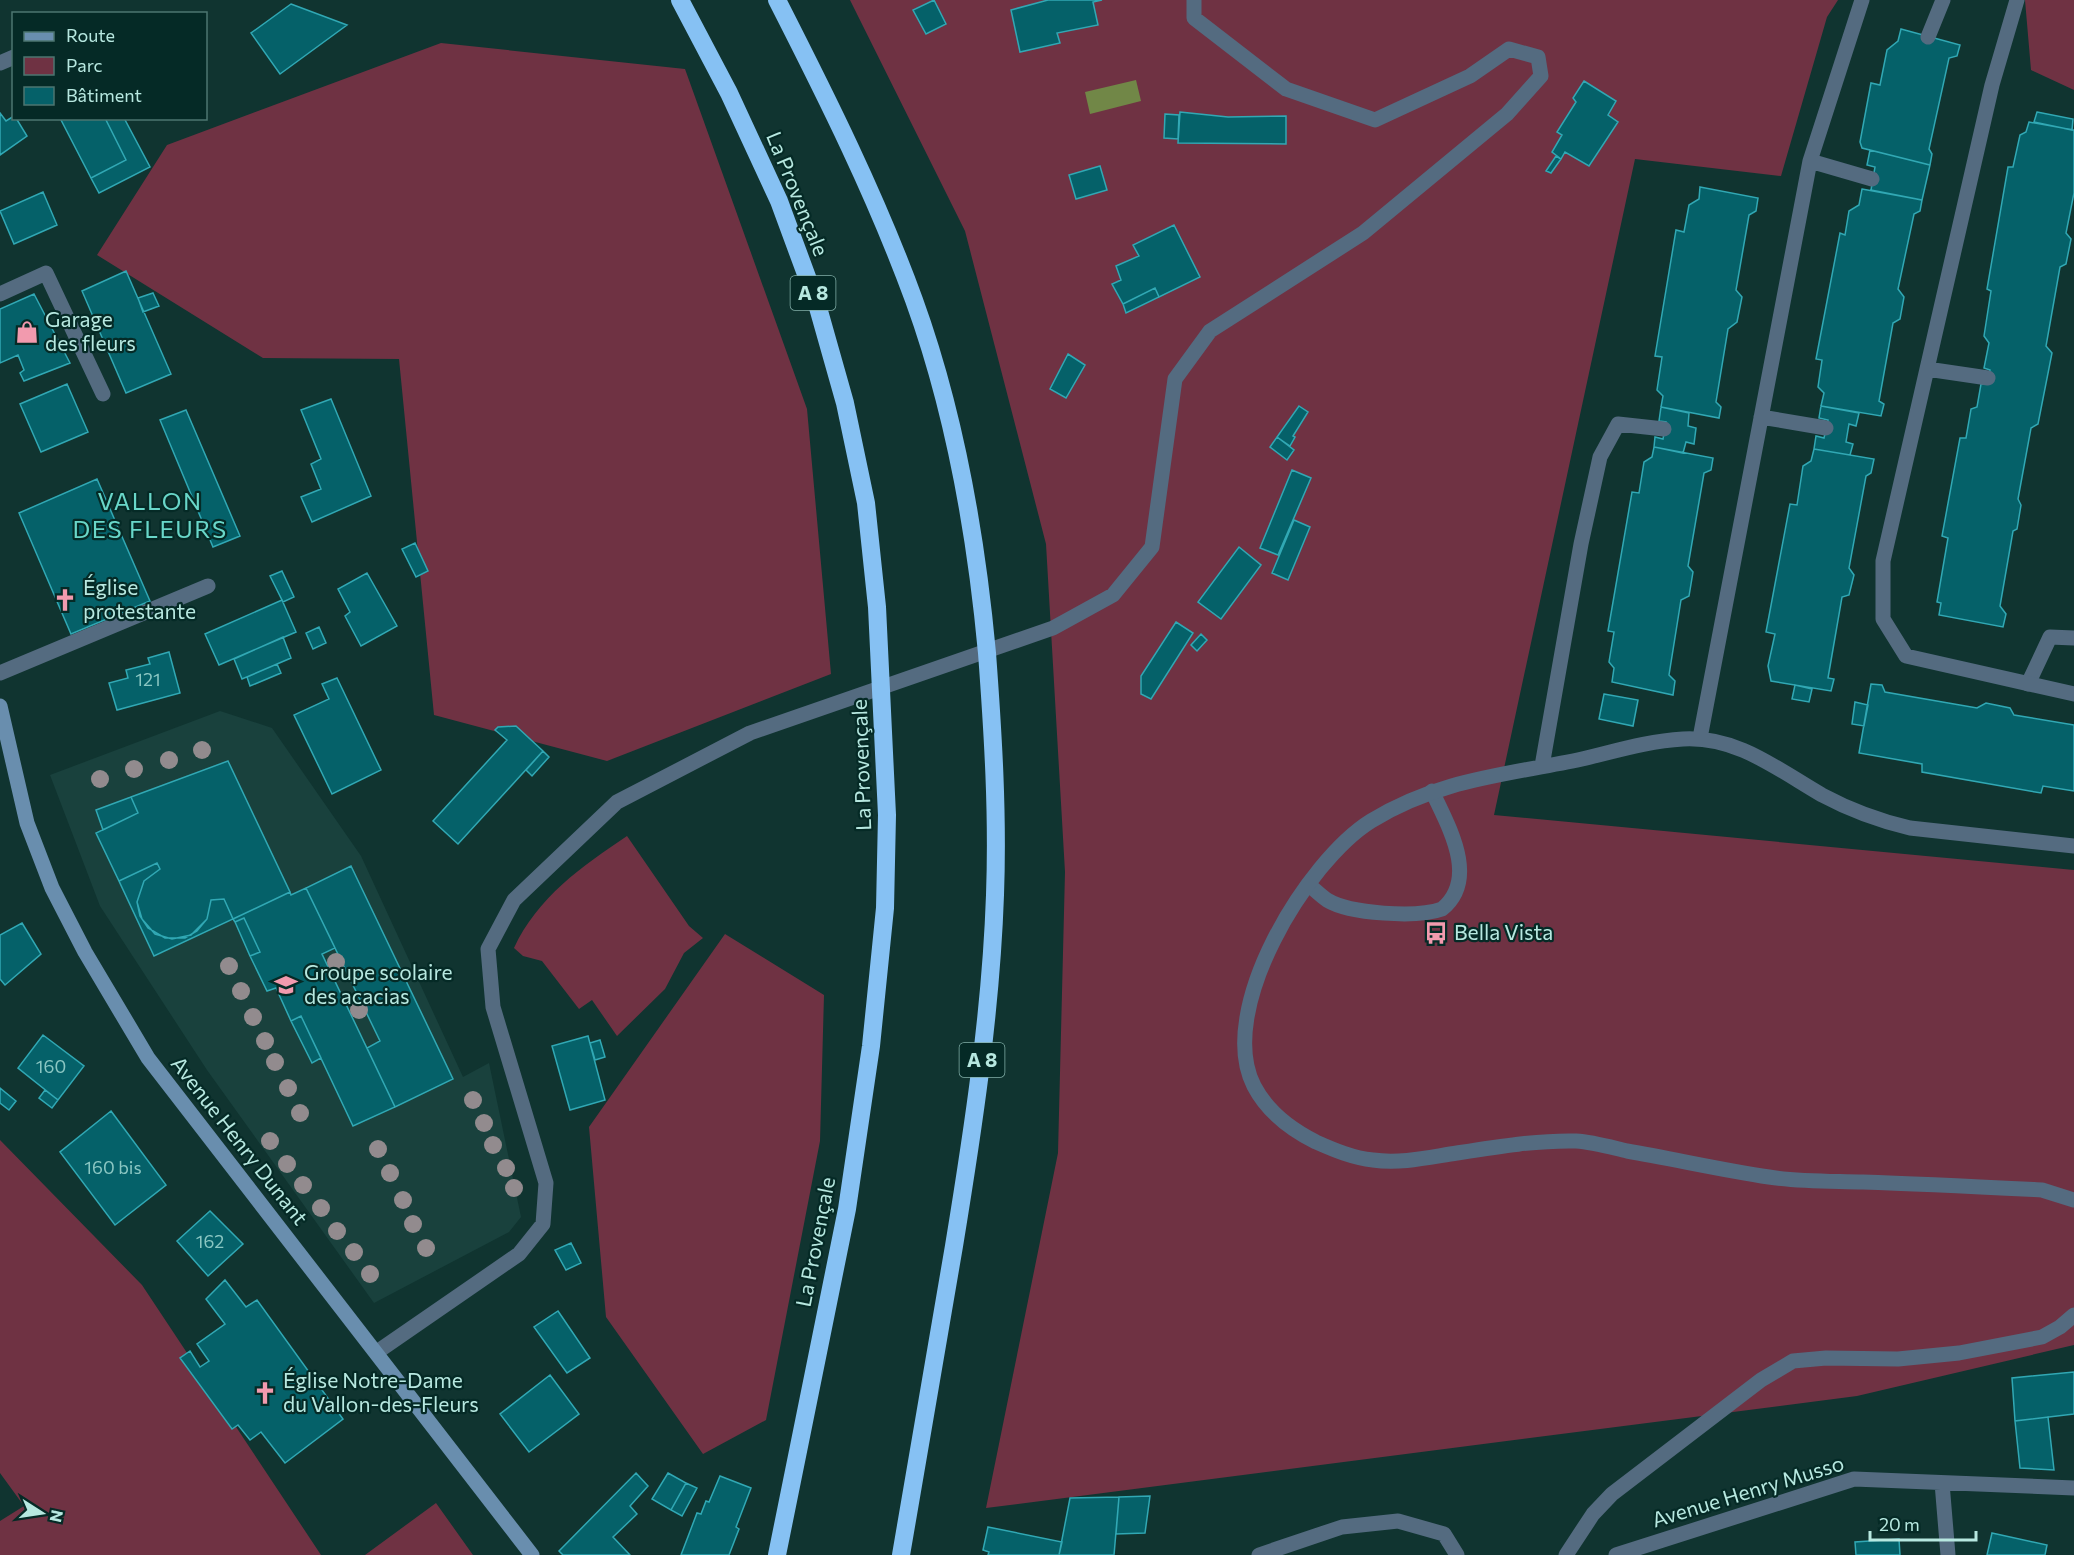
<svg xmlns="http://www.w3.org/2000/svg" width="2074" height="1555" viewBox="0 0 2074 1555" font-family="Commissioner,sans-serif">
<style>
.built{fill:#19413d}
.green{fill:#6f3243}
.water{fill:#718747}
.building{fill:#056169;stroke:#31a8b4;stroke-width:1.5}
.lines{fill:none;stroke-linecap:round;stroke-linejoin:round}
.lane{stroke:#546b80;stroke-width:15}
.street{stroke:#546b80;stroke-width:15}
.secondary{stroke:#698eae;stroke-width:15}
.highway{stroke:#86c1f3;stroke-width:18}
.tree{fill:#928b8e}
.labels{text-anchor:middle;stroke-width:4.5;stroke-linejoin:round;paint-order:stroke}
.number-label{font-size:18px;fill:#8ac6c2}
.shield{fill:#052a26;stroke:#82afa8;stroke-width:1.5}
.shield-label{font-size:20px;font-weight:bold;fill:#b7e8e0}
.street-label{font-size:21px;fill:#b7e8e0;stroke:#052a26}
.poi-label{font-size:21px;fill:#b7e8e0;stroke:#052a26;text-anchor:start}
.quarter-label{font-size:24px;letter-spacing:1.5px;fill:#69d7c9;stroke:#052a26}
</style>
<rect width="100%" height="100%" fill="#103430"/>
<path class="built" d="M220,711l52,17 89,128 102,221 26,-14 32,154 -12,15 -135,71 -167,-233 -107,-164 -50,-131z"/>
<path class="green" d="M850,0h988l-11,17 -46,159 -146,-17 -141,656 580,55v475l-217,51 -871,112 72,-355 7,-281 -19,-328 -81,-313z
M2025,0h49v90l-43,-20z
M441,43l244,26 122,340 24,265 -224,87 -173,-46 -35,-356 -136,-1 -166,-103 70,-110z
M627,836l62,90 14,12 -19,15 -19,36 -48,47 -25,-36 -13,9 -37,-48 -19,-5 -9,-8c23,-50 68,-82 113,-112z
M725,934l99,61 -4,146 -54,279 -63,34 -97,-137 -17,-190z
M0,1140l142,145 179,270h-321v-34l24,-15 -24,-33z
M436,1503l37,52h-109h1z"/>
<path class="water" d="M1136,80l5,21 -51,13 -5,-22z"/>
<path class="building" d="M934,0l12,24 -20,10 -13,-24z
M1048,0h54l-9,2 5,23 -41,8 3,10 -40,9 -9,-42z
M291,4l56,21 -67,49 -29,-41z
M1901,29l59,16 -3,11 -8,2 -20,91 3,5 -2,11 -68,-17 -2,-6 11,-59 9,2 7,-35 11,-9z
M1584,81l32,20 -8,14 10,7 -29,44 -24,-14 -4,7 -9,-7 10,-17 -5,-3 19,-30 -3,-4z
M1180,112l48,5 58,-1v28l-108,-1z
M2037,112l36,7 -1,11 -38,-8z
M0,113l6,8 8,-5 2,2 11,18 -27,19z
M1165,114l14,1 -1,24 -14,-1z
M60,118h45l21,42 -35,18z
M105,118h19l26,49 -51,26 -8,-15 35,-18z
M2029,122l45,8v63l-8,40 5,6 -5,25 -6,3 -14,79 6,7 -14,71 -7,4 -13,71 3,6 -4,24 -4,2 -13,75 6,8 -3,13 -64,-12 2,-12 -4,-1 11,-64 -6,-2 18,-98h6l5,-29 6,-2 4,-23h6l3,-14 -6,-2 5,-25 -5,-7 7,-45 -4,-2 21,-122h5l7,-32 6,-3z
M1870,150l60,15 -8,35 -51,-10 4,-23 -8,-2z
M1556,156l5,3 -10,14 -5,-2z
M1100,166l7,24 -31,9 -7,-24z
M1700,187l58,11 -2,13 -7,4 -13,75 6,7 -5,25 -9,7 -12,73 5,5 -2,11 -58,-11 2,-11 -6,-6 5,-33 -7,-1 21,-126 8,2 5,-27 10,-6z
M1862,189l60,11 -2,11 -6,3 -16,75 6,8 -4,22 -7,4 -14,78 5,3 -3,12 -60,-10 3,-13 -6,-6 4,-27 -6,-1 24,-126 5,2 4,-24 10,-6z
M43,192l14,33 -43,19 -14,-33z
M1174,225l26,52 -41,20 -4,-9 -32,16 -11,-20 9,-4 -5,-14 23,-10 -6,-11z
M126,271l45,103 -45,19 -44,-102z
M1155,288l4,9 -33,16 -3,-9z
M153,293l6,13 -16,6 -5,-14z
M34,294l36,69 -46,18 -4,-8 4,-3 -6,-15 -18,8v-54z
M1068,354l17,11 -19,33 -16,-9z
M67,384l21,48 -47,20 -21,-48z
M331,399l40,97 -59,26 -11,-25 20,-8 -10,-25 10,-5 -20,-49z
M1299,406l9,6 -15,24 2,1 -5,9 -13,-9z
M1821,406l38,7 -3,13 -7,-2 -3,18 7,2 -3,11 -36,-6 2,-13 8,2 4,-18 -9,-2z
M1661,407l28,6 -1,13 8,2 -2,16 -8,-2 -3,11 -29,-6 1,-10 8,2 3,-17 -7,-1z
M186,410l54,126 -27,11 -53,-127z
M1277,437l17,13 -7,10 -17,-13z
M1654,447l59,11 -2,12 -7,3 -16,93 5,6 -4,24 -8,4 -12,75 6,6 -2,14 -61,-13 2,-14 -5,-6 5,-30 -6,-1 24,-139 7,1 5,-31 8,-5z
M1814,449l60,10 -3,14 -5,3 -17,92 5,7 -5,20 -7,2 -14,81 6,1 -3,12 -60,-10 -3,-15 7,-32 -9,-2 24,-128 7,1 6,-39 8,-5z
M1292,470l19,8 -33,77 -18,-7z
M97,479l53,122 -79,33 -52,-121z
M1294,520l16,7 -22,53 -16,-7z
M415,543l13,28 -12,6 -14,-28z
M1239,547l22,18 -40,54 -23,-17z
M282,571l12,26 -11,5 -13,-26z
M367,573l30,53 -36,20 -16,-30 5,-4 -12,-23z
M282,600l14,32 -77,33 -14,-31z
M1176,622l17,11 -42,66 -10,-5v-18z
M319,627l7,16 -13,6 -7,-16z
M1201,634l6,6 -10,11 -6,-6z
M283,637l8,21 -49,21 -8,-20z
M169,652l11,41 -63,17 -8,-27 19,-5 -2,-8 24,-6 -2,-6z
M277,664l4,9 -31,13 -3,-9z
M337,678l44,92 -49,24 -38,-79 35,-16 -7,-15z
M1871,684l11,1 3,7 92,16 9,-5 24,5 4,7 60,10v66l-31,-5 -2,7 -119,-21v-8l-63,-11z
M1795,685l17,4 -3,13 -17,-3z
M1604,694l34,6 -5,26 -34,-7z
M1855,702l13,3 -4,21 -12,-2z
M516,726l27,25 -85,93 -25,-23 74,-81 -12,-10 3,-3z
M543,751l6,6 -17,19 -6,-6z
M228,761l62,131 -57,27 -9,-20 -13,1 -4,19 -10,12 -12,7h-20l-17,-10 -8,-12 -3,-14 7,-21 16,-12 -3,-6 -38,18 -23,-48 42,-20 -7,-16z
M131,797l7,16 -35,17 -7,-20z
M157,863l3,6 -16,12 -7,21 5,17 13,15 17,5 19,-4 16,-16 4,-19 13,-1 9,20 -79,37 -35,-75z
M351,866l102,213 -58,28 -28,-59 13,-7 -74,-153z
M306,888l29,60 -13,6 73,153 -42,19 -52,-110 -10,5 -15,-33 -9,3 -17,-35 10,-4 -16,-34 -9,4 -2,-3 57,-27 1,3z
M244,918l16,34 -10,4 -15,-34z
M22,923l19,31 -36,31 -5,-6v-44z
M301,1016l20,42 -9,5 -21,-42z
M43,1035l41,31 -26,34 -40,-32z
M588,1036l17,64 -35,10 -18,-64z
M600,1040l5,17 -10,3 -5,-17z
M0,1088l16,13 -7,9 -9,-7z
M45,1090l13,10 -6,8 -13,-10z
M111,1111l55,74 -51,40 -55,-73z
M210,1211l33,33 -35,32 -31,-35z
M571,1243l10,20 -15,7 -11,-20z
M225,1280l21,27 11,-7 86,119 -58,44 -24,-31 -11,8 -12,-15 -6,4 -52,-71 10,-7 10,16 9,-6 -12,-17 28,-20 -19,-25z
M558,1311l32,47 -23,15 -33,-46z
M2074,1372v42l-59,7 -3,-43z
M550,1375l29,39 -50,38 -29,-38z
M2048,1417l6,53 -34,-2 -5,-47z
M636,1473l12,13 -18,20 7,8 -24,23 17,18h-67l-4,-4z
M668,1473l18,10 -15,27 -19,-11z
M720,1476l31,12 -15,39 3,2 -10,26h-48l16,-42 4,1 5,-13 3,1z
M686,1483l11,5 -15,28 -11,-6z
M1150,1496l-5,37 -29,1 3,-37z
M1119,1497l-5,58h-55l11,-57z
M988,1527l74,15 -3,13h-71l1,-3 -6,-2z
M1992,1533l55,12 -2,10h-58z
M1899,1539l1,16h-44l-1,-13z"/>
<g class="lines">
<path class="lane" d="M0,294l46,-21 57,121
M0,673l208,-87
M2028,684l22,-47 24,1
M1309,885c6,5 12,11 18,15 23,14 90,18 115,9 38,-31 5,-85 -10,-118
M1259,1555l83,-28 56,-6 46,13 13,21"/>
<path class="street" d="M2017,0l-25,85 -109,476v58l23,37 168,38
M1928,37l15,-37
M0,63l14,-6
M1810,161l62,18
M1927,369l61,9
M1761,417l65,11
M1700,738l110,-577 52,-161
M1542,766l39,-222 19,-87 18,-33 46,5
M2074,846l-164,-18c-30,-7 -60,-18 -88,-33 -45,-26 -85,-59 -139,-56 -35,2 -67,12 -101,20 -75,16 -143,20 -211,62 -64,40 -156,189 -117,265 13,25 38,44 62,56 18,8 37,16 57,18 28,4 57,-3 84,-7 38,-6 81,-13 119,-12 17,1 34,6 51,10 47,8 95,19 142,26 31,5 63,4 94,5 60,2 119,5 179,8l32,10
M377,1352l142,-98 24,-30 3,-41 -53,-176 -5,-58 26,-49 103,-98 133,-69 303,-105 60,-33 39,-48 23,-168 35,-48 153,-98 144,-119 34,-38 -3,-19 -29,-8 -39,27 -95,44 -89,-31 -92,-71v-18
M1942,1483l6,72
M1566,1555l27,-41 19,-20 149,-114 32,-19 33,-3 72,1 61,-6 83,-16 18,-10 14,-12
M1616,1555l238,-76 220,9"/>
<path class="secondary" d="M0,706l27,117 25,65 33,64 63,106 384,497"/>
<path class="highway" d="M680,0l49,93 50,108 38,103 28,99 21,100 11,104 10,208 -2,93 -14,138 -24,163 -70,346
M777,0c50,98 99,196 137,300 41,113 62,234 73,353 6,81 11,161 8,242 -4,117 -22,235 -41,351 -17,103 -35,206 -53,309"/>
</g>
<g class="tree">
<circle cx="202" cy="750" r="9"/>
<circle cx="169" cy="760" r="9"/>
<circle cx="134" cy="769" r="9"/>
<circle cx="100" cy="779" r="9"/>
<circle cx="336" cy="962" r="9"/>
<circle cx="229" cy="966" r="9"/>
<circle cx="241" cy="991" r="9"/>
<circle cx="359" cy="1010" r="9"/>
<circle cx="253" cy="1017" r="9"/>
<circle cx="265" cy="1041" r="9"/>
<circle cx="275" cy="1062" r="9"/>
<circle cx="288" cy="1088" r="9"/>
<circle cx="473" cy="1100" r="9"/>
<circle cx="300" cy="1113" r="9"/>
<circle cx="484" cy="1123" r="9"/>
<circle cx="270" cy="1141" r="9"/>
<circle cx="493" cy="1145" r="9"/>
<circle cx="378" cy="1149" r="9"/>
<circle cx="287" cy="1164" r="9"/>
<circle cx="506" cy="1168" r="9"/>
<circle cx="390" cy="1173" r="9"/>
<circle cx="303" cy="1185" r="9"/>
<circle cx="514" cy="1188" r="9"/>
<circle cx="403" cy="1200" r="9"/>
<circle cx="321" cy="1208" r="9"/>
<circle cx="413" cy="1224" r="9"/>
<circle cx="337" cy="1231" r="9"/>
<circle cx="426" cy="1248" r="9"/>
<circle cx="354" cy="1252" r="9"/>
<circle cx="370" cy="1274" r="9"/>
</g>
<defs>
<g id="shop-bare" transform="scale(1.8)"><path d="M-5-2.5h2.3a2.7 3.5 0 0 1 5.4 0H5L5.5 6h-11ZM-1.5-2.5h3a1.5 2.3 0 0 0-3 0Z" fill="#f29aae" stroke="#052a26" stroke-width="2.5" paint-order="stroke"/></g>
<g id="church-bare" transform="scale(1.8)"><path d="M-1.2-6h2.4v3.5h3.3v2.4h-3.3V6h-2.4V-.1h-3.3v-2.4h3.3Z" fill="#f29aae" stroke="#052a26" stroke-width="2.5" paint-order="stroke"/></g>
<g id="bus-bare" transform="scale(1.8)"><path d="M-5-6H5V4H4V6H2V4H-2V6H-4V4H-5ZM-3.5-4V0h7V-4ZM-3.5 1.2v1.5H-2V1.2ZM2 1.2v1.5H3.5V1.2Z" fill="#f29aae" stroke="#052a26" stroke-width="2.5" paint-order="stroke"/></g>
<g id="school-bare" transform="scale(1.8)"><path d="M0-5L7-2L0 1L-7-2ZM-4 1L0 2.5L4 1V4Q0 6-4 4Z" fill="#f29aae" stroke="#052a26" stroke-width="2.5" paint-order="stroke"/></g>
</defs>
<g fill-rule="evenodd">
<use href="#shop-bare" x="27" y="332"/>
<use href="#church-bare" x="65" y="600"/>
<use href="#bus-bare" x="1436" y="933"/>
<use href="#school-bare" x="286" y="985"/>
<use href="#church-bare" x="265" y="1393"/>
</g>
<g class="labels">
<g class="number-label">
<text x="148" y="686">121</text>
<text x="51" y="1073">160</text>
<text x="113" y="1174">160 bis</text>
<text x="210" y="1248">162</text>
</g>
<g class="shield">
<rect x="790.5" y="276" width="45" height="34" rx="4.5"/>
<rect x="959.5" y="1043" width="45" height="34" rx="4.5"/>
</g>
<g class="shield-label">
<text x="813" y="300">A 8</text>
<text x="982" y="1067">A 8</text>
</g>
<g class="street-label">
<text transform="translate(797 194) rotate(68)" y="7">La Provençale</text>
<text transform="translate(862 765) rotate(-92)" y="7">La Provençale</text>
<text transform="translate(239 1141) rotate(52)" y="7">Avenue Henry Dunant</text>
<text transform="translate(816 1242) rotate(-79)" y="7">La Provençale</text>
<text transform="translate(1748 1492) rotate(-17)" y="7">Avenue Henry Musso</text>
</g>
<g class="poi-label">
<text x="45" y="327">Garage<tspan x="45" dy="24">des fleurs</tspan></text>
<text x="83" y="595">Église<tspan x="83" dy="24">protestante</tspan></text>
<text x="1454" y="940">Bella Vista</text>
<text x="304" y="980">Groupe scolaire<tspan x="304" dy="24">des acacias</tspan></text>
<text x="283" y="1388">Église Notre-Dame<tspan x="283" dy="24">du Vallon-des-Fleurs</tspan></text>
</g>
<g class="quarter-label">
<text x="150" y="510">VALLON<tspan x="150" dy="28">DES FLEURS</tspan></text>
</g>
</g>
<rect x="12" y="12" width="195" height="108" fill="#052a26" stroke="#4c7670" stroke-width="1.5"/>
<rect x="24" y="32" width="30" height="9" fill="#698eae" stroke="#4c7670" stroke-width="1.5"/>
<text x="66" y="42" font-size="18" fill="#b7e8e0">Route</text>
<rect x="24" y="57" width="30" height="18" fill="#6f3243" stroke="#4c7670" stroke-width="1.5"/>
<text x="66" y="72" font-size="18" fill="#b7e8e0">Parc</text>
<rect x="24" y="87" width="30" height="18" fill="#056169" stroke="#4c7670" stroke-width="1.5"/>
<text x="66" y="102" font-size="18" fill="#b7e8e0">Bâtiment</text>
<g transform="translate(42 1513) rotate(102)" stroke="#052a26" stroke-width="4.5" paint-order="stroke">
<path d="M0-4.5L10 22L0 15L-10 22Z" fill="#b7e8e0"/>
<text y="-9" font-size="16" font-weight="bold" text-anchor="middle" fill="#b7e8e0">N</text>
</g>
<path d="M1870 1531v9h106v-9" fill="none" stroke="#b7e8e0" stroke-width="3"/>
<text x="1879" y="1531" font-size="18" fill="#b7e8e0" stroke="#052a26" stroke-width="4.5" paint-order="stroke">20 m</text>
</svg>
